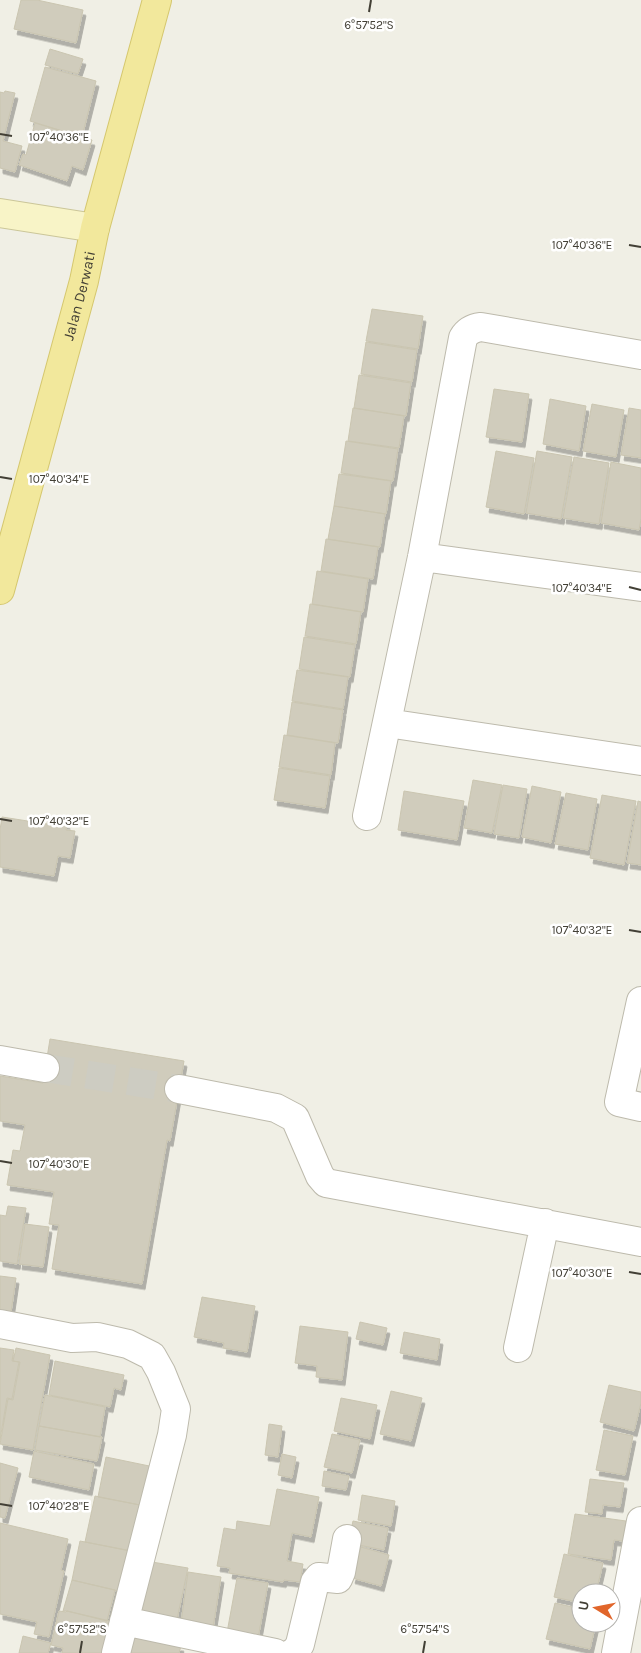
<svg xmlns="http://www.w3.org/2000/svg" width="641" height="1653" viewBox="0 0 641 1653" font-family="Karla,sans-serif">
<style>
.building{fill:#d0ccbc;stroke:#cac5b0;filter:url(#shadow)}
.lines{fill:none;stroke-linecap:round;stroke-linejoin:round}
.street-tunnel{stroke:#cdccc2;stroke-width:28;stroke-dasharray:28 14;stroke-linecap:butt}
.street-casing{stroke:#bdbaac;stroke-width:30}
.secondary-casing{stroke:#cbc699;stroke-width:30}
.primary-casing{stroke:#d5c76e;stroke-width:30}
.street{stroke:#fff;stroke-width:28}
.secondary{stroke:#f8f4c7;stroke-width:28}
.primary{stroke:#f2e89c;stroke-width:28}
.ticks{fill:none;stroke:#423f35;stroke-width:2}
.labels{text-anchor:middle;stroke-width:5;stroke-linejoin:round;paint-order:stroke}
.street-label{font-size:15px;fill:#423f35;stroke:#fff}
.ticks-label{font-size:12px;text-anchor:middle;fill:#423f35;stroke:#fff;stroke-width:5;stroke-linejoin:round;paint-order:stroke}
</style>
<defs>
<filter id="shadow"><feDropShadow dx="3" dy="5.5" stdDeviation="0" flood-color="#0004"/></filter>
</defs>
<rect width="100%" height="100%" fill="#f0efe5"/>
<path class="building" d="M21,0h16l46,10 -7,33 -62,-14z
M50,49l33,10 -5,15 -33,-9z
M45,67l51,14 -14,56 -52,-16z
M5,91l10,2 -12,48 19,5 -7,26 -15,-4v-76l4,1z
M35,123l57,17 -9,30 -11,-4 -5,15 -48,-16 4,-11 3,1z
M372,309l51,7 -5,33 -52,-8z
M366,342l51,8 -5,32 -51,-8z
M359,375l52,8 -5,33 -52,-8z
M494,389l35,5 -7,48 -36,-5z
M550,399l36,7 -7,45 -36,-7z
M592,404l32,6 -8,47 -33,-6z
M353,408l51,8 -5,32 -51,-7z
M629,408l12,2v48l-20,-3z
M346,441l52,8 -5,32 -52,-8z
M496,451l38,7 -10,56 -38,-7z
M537,451l35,6 -11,62 -35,-6z
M574,457l35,6 -10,61 -36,-6z
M611,462l30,6v51l-2,11 -38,-7z
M339,474l52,7 -5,33 -52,-8z
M334,506l51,8 -5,33 -52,-8z
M326,539l52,8 -5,32 -52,-8z
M317,571l51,8 -5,33 -51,-8z
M310,604l51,8 -5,32 -51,-8z
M304,637l51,8 -5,32 -51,-8z
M297,670l51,7 -5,32 -51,-8z
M292,702l51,8 -5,33 -51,-8z
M284,735l51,8 -4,32 -52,-8z
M279,768l51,8 -5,32 -51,-8z
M473,780l29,5 -10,48 -28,-5z
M503,785l24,4 -8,49 -25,-4z
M532,786l29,6 -10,51 -29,-6z
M404,791l60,10 -7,39 -59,-10z
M566,793l31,6 -9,51 -33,-6z
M602,795l34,6 -12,64 -34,-7z
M638,801l3,1v63l-14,-2z
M2,817l45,7 1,-4 19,3 -1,7 9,1 -5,27 -12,-2 -4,20 -54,-9v-37z
M50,1039l134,22 -14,80 -3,-1 -25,144 -90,-15 7,-44 -10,-1 5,-32 -47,-7 6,-35 7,1 5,-26 -25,-4v-45l43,7z
M8,1206l18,2 -9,56 -17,-3v-46l6,1z
M25,1224l24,3 -6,40 -24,-3z
M0,1276l16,2 -5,34 -11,-1z
M202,1297l53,9 -8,46 -24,-4 1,-5 -30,-6z
M360,1322l27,6 -4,17 -27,-6z
M300,1326l48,6 -6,48 -26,-3 1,-11 -22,-3z
M404,1332l36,7 -3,21 -37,-7z
M0,1348l14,2 -2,11 7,1 -7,37 -5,-1 -7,42z
M16,1348l34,7 -17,95 -33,-6 8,-45 5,1 7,-38 -7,-1z
M55,1361l69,14 -3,15 -7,-2 -4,19 -61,-12z
M609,1385l32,7v11l-7,28 -34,-9z
M391,1391l31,7 -11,43 -31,-7z
M45,1395l60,12 -5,30 -61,-11z
M341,1398l36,7 -7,34 -36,-8z
M269,1424l13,2 -4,31 -13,-2z
M39,1426l63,11 -5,24 -62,-11z
M604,1430l29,6 -8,39 -29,-5z
M332,1434l28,6 -8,33 -28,-6z
M34,1451l60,13 -5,26 -60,-13z
M282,1454l14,3 -4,21 -14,-3z
M106,1457l53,11 -19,37 -42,-8z
M0,1463l18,5 -13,50 -5,-1z
M324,1471l25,5 -3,14 -24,-4z
M590,1479l34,4 -4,24 -17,-2 -1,9 -17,-2z
M277,1489l42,8 -8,40 -19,-4 -5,28 16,3 -3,18 -16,-2 -1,2 -54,-9 1,-5 -13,-2 7,-38 12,2 1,-9 33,5z
M362,1495l33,6 -4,25 -33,-6z
M95,1496l45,9 -10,46 -45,-9z
M575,1514l51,7 -3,20 -9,-1 -3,20 -43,-6z
M353,1521l35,7 -4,22 -36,-7z
M0,1523l68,16 -7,31 3,1 -15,66 -15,-3 3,-12 -37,-8z
M80,1541l52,10 -9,41 -51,-12z
M361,1547l28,8 -8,31 -29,-8z
M564,1554l39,9 -7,30h-15v10l-27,-6z
M146,1561l42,7 -12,56 -43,-9z
M188,1572l33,5 -8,51 -32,-5z
M237,1578l31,5 -11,61 -31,-6z
M72,1580l43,10 -8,31 -40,-10h-4z
M555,1603l26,6v14h15l-6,26 -44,-10z
M59,1611l7,1 1,-1 43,10 -2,32h-46l1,-5 -12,-3z
M23,1636l28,7 -3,10h-29z
M132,1636l49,10 -2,7h-51z"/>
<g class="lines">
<path class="street-tunnel" d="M45,1068l134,21"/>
<g class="street-casing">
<path id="street" d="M422,557l219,30
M387,723l254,38
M367,816l55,-259 41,-219c4,-7 10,-10 18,-11l160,28
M641,1001l-22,101 22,5
M0,1060l45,8
M179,1089l97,19 19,10 25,58 6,7 315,59
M0,1324l72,14 25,-1 31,7 24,12 9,16 15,37 -4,26 -56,218
M518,1348l27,-125
M124,1621l151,32
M292,1653l4,-2 4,-7 15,-62 4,-5 19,2 3,-7 6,-33
M616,1653l25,-132"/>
</g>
<g class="secondary-casing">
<path id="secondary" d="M0,213l95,15"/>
</g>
<g class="primary-casing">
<g id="primary">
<path id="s1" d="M0,590l84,-309 11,-53 62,-228"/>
</g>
</g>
<use href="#street" class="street"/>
<use href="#secondary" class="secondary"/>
<use href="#primary" class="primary"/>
</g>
<path class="ticks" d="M369,12l2,-12M0,134l12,2M629,245l12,2M0,477l12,2M629,587l12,3M0,819l12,2M629,930l12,2M0,1161l12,2M629,1272l12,2M0,1504l12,2M80,1653l2,-12M423,1653l2,-12"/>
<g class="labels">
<g class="street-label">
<text dy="5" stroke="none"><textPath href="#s1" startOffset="305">Jalan Derwati</textPath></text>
</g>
</g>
<g class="ticks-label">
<text x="369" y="29">6°57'52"S</text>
<text x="59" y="141">107°40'36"E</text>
<text x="582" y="249">107°40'36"E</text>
<text x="59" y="483">107°40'34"E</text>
<text x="582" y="592">107°40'34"E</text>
<text x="59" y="825">107°40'32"E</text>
<text x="582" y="934">107°40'32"E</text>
<text x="59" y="1168">107°40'30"E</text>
<text x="582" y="1277">107°40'30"E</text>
<text x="59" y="1510">107°40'28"E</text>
<text x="82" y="1633">6°57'52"S</text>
<text x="425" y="1633">6°57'54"S</text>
</g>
<g transform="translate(596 1608) rotate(280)"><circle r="24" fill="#ffffff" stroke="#b3b2ae"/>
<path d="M0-4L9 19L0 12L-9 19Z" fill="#e1662b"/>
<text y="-8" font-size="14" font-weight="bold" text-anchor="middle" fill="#423f35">U</text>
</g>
</svg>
